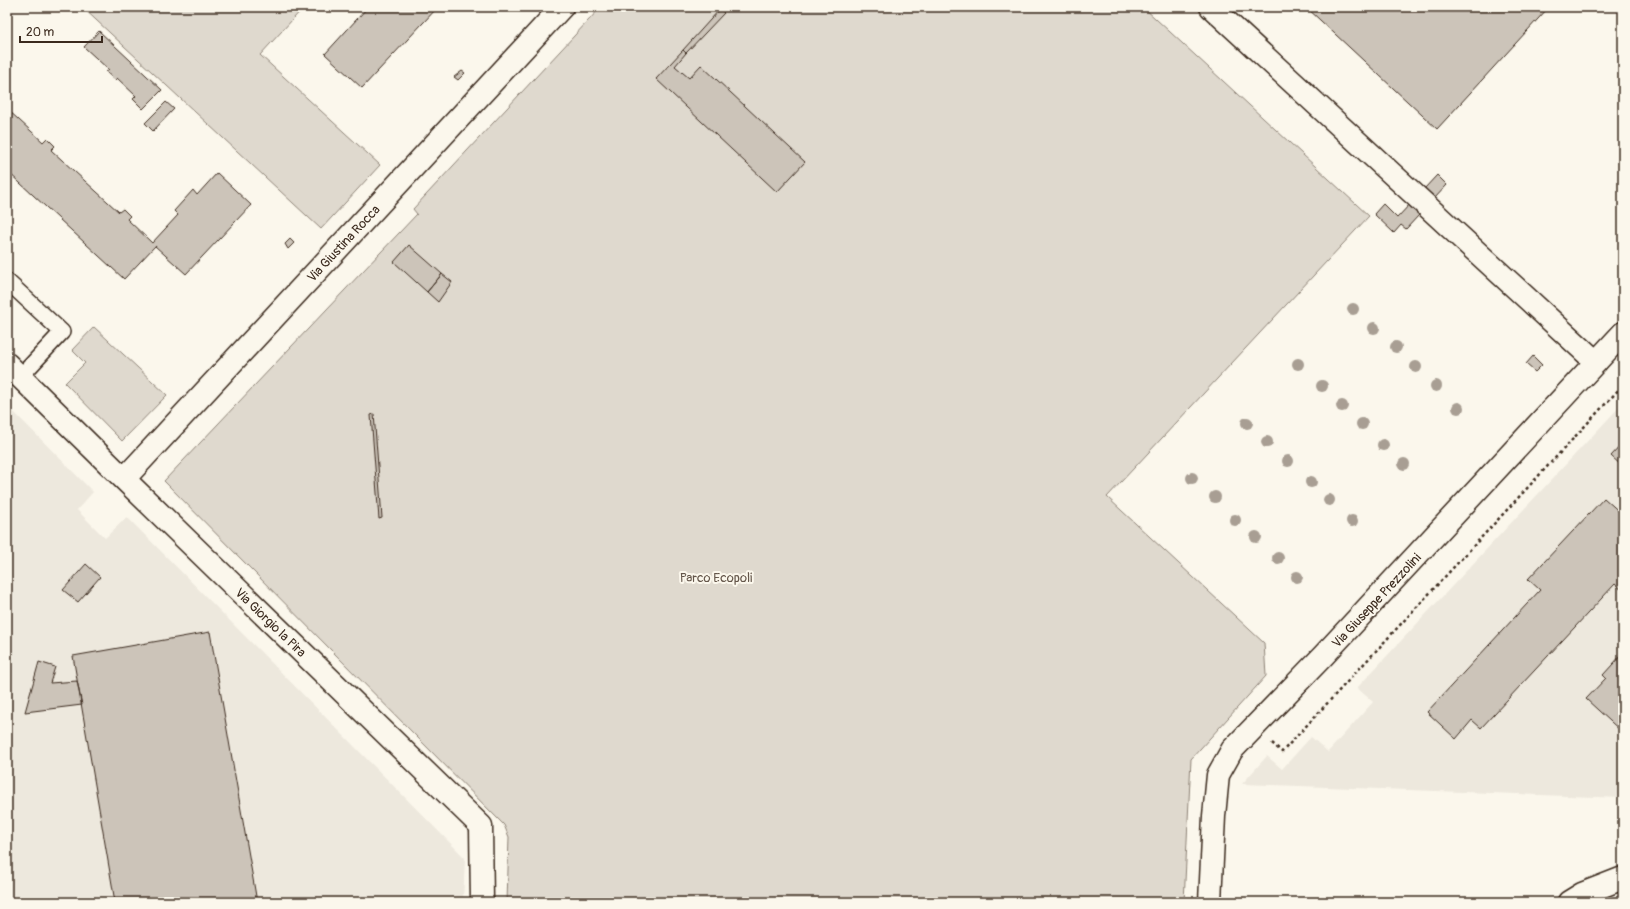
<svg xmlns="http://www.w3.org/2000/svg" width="1630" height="909" viewBox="0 0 1630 909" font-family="Pangolin,sans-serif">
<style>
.built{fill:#ede8dd}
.green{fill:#dfd9ce;stroke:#8d8276}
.building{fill:#ccc4b9;stroke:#3b2a1e}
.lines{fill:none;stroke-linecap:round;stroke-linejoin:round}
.service-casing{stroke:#3b2a1e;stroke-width:18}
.pedestrian-casing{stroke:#3b2a1e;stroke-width:25}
.minor-casing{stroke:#3b2a1e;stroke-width:25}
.path{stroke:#3b2a1e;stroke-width:2.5;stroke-dasharray:3 3;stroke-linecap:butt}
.service{stroke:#fbf7ec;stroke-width:15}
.pedestrian{stroke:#fbf7ec;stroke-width:22}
.minor{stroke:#fbf7ec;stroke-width:22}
.tree{fill:#a89e93}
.labels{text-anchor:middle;stroke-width:4;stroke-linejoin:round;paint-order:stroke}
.street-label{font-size:13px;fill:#3b2a1e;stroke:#fbf7ec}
.park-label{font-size:13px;fill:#64564a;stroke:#fbf7ec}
</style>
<rect width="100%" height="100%" fill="#fbf7ec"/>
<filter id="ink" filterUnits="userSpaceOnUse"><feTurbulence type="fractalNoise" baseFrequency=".025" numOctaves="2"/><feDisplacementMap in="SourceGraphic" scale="8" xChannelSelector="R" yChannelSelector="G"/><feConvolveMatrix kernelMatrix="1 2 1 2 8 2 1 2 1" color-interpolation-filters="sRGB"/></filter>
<g filter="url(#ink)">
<path class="built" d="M1623,403v395l-381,-14 25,-28 15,13 29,-32 17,15 45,-50 -16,-14z
M7,405l86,87 -16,18 28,28 22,-21 338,341 -2,44h-456z"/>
<path class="green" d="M82,7h222l-44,48 120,110 -59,64z
M601,7h542l226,209 -262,281 157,146 2,33 -75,83 -7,143h-677l2,-65 -5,-12 -340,-344 253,-267 -4,-5z
M94,327l73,68 -45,46 -57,-58 20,-20 -13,-13z"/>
<path class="building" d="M368,7h70l-76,81 -37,-34z
M1306,7h243l-112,122z
M720,9l4,4 -38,40 -3,-3z
M99,31l63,59 -19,19 -10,-10 3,-3 -19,-18 -2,2 -9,-8 3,-2 -25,-23z
M683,50l3,3 -11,13 14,12 12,-13 104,97 -28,30 -121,-113z
M462,71l3,2 -7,7 -4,-3z
M166,102l8,7 -21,22 -8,-8z
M7,109l36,33 4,-4 8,8 -4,4 68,62 4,-3 7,7 -3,3 25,24 26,-28 -4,-4 19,-21 4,5 20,-22 34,32 -65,69 -31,-28 -31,33 -117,-108z
M1437,175l10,10 -41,44 -5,-4 -7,8 -20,-19 9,-10 14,14z
M290,239l4,4 -6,6 -3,-5z
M409,245l33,29 -15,18 -33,-30z
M442,274l10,8 -14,20 -11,-10z
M1533,356l9,9 -7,7 -9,-8z
M374,414l8,104 -3,1 -8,-104z
M1623,443v24l-12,-11z
M1604,498l19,17v76l-8,-7 -134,144 -9,-8 -16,19 -29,-27 113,-122 -12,-11z
M86,564l14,13 -22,25 -15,-12z
M210,632l47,270h-142l-42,-246z
M1623,653v80l-37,-34 20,-21 -3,-3z
M39,662l16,5 -5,16 27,-2 5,24 -57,7z"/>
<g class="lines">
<g class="service-casing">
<path id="service" d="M7,281l55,51 -42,45"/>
</g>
<g class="pedestrian-casing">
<path id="pedestrian" d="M1211,7l385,355"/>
</g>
<g class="minor-casing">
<path id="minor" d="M7,364l117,115 357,347 1,76
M124,479l438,-472
M1210,902l4,-86 4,-41 14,-25 91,-94 300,-323
M1569,902l13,-8 41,-16"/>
</g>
<path class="path" d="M1272,743l10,9 341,-367"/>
<use href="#service" class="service"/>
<use href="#pedestrian" class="pedestrian"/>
<use href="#minor" class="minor"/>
</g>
<g class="tree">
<circle cx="1353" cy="309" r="6"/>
<circle cx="1374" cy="328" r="6"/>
<circle cx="1396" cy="347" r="6"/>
<circle cx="1298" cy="364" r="6"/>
<circle cx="1416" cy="367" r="6"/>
<circle cx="1322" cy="386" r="6"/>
<circle cx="1436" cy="386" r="6"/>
<circle cx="1342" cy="406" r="6"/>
<circle cx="1458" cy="408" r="6"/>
<circle cx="1247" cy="423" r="6"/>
<circle cx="1362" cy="424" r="6"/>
<circle cx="1267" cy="442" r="6"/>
<circle cx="1383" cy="445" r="6"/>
<circle cx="1288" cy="461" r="6"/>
<circle cx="1404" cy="464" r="6"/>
<circle cx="1192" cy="478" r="6"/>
<circle cx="1311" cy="482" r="6"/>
<circle cx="1215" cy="497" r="6"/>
<circle cx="1329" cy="500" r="6"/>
<circle cx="1235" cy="520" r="6"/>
<circle cx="1352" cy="521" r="6"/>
<circle cx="1256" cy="537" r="6"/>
<circle cx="1278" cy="558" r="6"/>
<circle cx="1297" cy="577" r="6"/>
</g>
</g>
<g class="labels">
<g class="street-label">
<text transform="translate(343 243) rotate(-47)" y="5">Via Giustina Rocca</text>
<text transform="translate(1376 600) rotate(-47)" y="5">Via Giuseppe Prezzolini</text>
<text transform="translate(271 622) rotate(44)" y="5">Via Giorgio la Pira</text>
</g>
<g class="park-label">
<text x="716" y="582">Parco Ecopoli</text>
</g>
</g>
<rect width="1630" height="909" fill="none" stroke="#fbf7ec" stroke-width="24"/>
<rect x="12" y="12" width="1606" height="885" fill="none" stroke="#3b2a1e" stroke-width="1.5" filter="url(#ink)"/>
<path d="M20 36v6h82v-6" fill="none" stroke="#3b2a1e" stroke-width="2"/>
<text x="26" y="36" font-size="12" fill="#3b2a1e" stroke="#fbf7ec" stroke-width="3" paint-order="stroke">20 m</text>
</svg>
